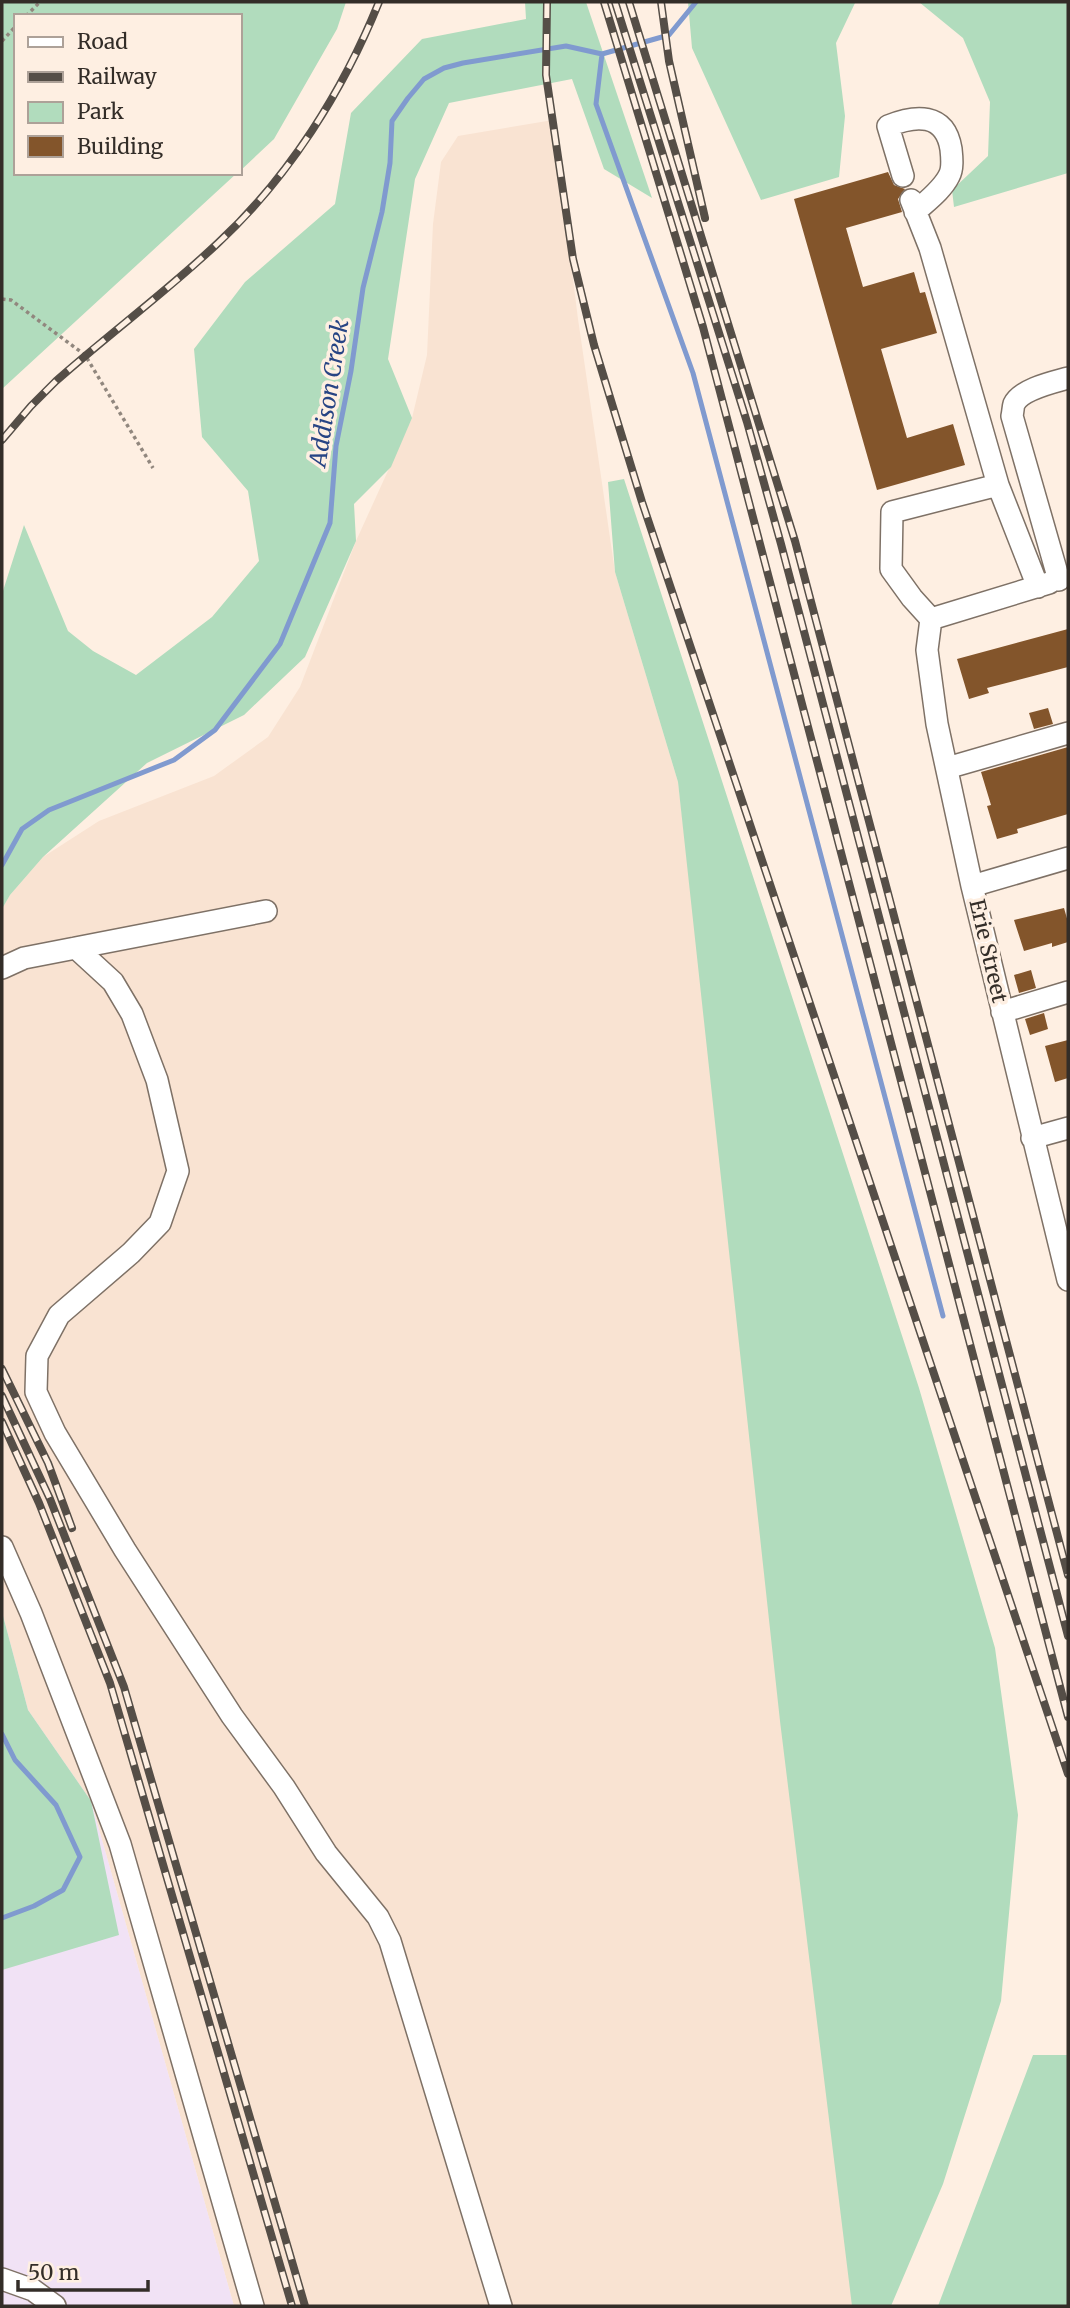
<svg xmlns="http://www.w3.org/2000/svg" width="1070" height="2308" viewBox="0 0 1070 2308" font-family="Merriweather,serif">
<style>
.built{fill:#f9e3d2}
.industrial{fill:#f1e2f5}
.green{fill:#b1dcbd}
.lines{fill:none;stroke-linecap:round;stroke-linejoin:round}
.stream{stroke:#809acf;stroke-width:5}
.building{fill:#83552b}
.minor-casing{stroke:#7e7166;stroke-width:24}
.path{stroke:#91877e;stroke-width:3.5;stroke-dasharray:3.5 3.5;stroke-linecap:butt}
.minor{stroke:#fff;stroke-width:21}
.rail-casing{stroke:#554e47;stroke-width:8}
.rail{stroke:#feefe2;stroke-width:5;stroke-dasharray:16;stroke-linecap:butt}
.labels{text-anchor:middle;stroke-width:7;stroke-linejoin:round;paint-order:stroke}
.street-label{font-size:21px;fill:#332d28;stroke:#feefe2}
.water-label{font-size:23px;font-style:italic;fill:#274484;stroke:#feefe2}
</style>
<rect width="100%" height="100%" fill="#feefe2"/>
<path class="built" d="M553,120l25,199 37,253 63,210 182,1524h-626l-143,-505 -63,-91 -26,-98v-703l8,-14 33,-38 56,-36 115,-45 54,-39 32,-50 56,-146 56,-123 15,-63 6,-131 8,-62 17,-26z"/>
<path class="industrial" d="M2,1612l26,98 63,91 143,505h-232z"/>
<path class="green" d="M4,2h342l-9,27 -63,110 -34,32v-155h-224v157h221l-235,216v-384z
M525,2h61l66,196 -48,-29 -32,-90 -123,24 -34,76 -27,180 24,59 -21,49 -37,37 2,37 -51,116 -61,58 -97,48 -104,94 -33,38 -8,14v-315l22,-69 44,106 25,20 43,24 76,-58 47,-56 -11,-70 -46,-54 -8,-88 51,-67 90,-78 16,-91 71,-74 104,-20z
M688,2h170l-3,1 -19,40 9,73 -6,61 -78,23 -69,-152z
M919,2h149v171l-114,34 -2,-17 36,-34 2,-54 -27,-64z
M624,479l295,909 76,260 23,167 -17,186 -58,183 -52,122h-39l-72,-585 -102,-939 -63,-210 -7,-90z
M2,1612l26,98 63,91 28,134 -117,35z
M1033,2055h35v251h-130z"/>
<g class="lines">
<path class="stream" d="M602,54l-6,50 97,269 250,943
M2,865l20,-36 27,-19 125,-50 41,-30 65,-86 50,-121 6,-77 15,-75 12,-83 19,-76 8,-49 2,-42 16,-23 16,-19 20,-11 19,-5 103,-17 36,8 67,-19 27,-33
M2,1734l13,26 41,45 24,52 -17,33 -29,16 -32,12"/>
</g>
<path class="building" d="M888,172l6,13 11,4 -7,10 4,13 -56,16 17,59 51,-15 6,21 5,-1 12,41 -56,16 26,89 46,-14 12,41 -88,25 -83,-291z
M1068,629v38l-81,21 2,5 -20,6 -12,-40z
M1048,708l5,16 -19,5 -5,-16z
M1068,747v67l-51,15 1,4 -21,6 -10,-33 4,-1 -10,-33z
M1064,908l4,14v20l-16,5v-4l-28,8 -10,-31z
M1031,970l5,18 -17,5 -5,-18z
M1044,1013l4,16 -18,6 -5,-16z
M1068,1040v38l-13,4 -10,-36z"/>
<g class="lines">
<g class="minor-casing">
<path id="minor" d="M903,176l-15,-50c27,-11 57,-14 63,23 1,9 2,20 -2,27 -7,14 -22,25 -34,36
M911,200l19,48 68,237
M1059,580l-47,-164c1,-4 1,-9 2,-12 7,-15 40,-22 54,-26
M931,619l-4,31 10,74 35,162 96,394
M931,619l-19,-21 -21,-29 1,-57 106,-27 40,102
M931,619l118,-36
M947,768l121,-35
M972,886l96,-28
M76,948l37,34 19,32 25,66 21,91 -18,52 -29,30 -72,62 -22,41 -1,36 19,41 70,117 107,166 52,71 42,66 52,64 12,24 111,365
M2,968l22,-10 242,-47
M1002,1012l66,-20
M1032,1138l36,-10
M2,1547l29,66 89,231 133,462
M2,2279l31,11 22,16"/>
</g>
<path class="path" d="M26,16l14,-14
M2,41l14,-15
M2,299l9,1 74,55 68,113"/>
<use href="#minor" class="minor"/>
<g class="rail-casing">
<path id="rail" d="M547,2l-1,73 27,184 21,86 48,157 426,1272
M604,2l99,325 365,1390
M615,2l132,420 34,122 287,1092
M629,2l166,539 273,1034
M661,2l8,59 36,157
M2,440l29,-34 25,-25c53,-47 110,-89 162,-138 71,-66 125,-152 161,-241
M2,1369l46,94 24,65
M2,1396l48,103 74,188 181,619
M2,1422l37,81 71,180 182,623"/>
</g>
<use href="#rail" class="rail"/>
</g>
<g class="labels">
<g class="street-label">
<text transform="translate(988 951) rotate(77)" y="7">Erie Street</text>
</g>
<g class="water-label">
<text transform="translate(329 393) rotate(-81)" y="8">Addison Creek</text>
</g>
</g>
<rect width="1070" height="2308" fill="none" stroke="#332d28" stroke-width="7"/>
<rect x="14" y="14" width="228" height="161" fill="#feefe2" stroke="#ada198" stroke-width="2"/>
<rect x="28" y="37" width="35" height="10" fill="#ffffff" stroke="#ada198" stroke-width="2"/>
<text x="77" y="49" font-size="21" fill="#332d28">Road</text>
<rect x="28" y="72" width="35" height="10" fill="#554e47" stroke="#ada198" stroke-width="2"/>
<text x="77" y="84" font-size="21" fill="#332d28">Railway</text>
<rect x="28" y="102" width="35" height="21" fill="#b1dcbd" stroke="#ada198" stroke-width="2"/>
<text x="77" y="119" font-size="21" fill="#332d28">Park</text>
<rect x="28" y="136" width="35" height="21" fill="#83552b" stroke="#ada198" stroke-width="2"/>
<text x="77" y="154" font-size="21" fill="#332d28">Building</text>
<path d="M18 2280v10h130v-10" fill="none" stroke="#332d28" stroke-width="3.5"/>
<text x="28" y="2280" font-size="21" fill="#332d28" stroke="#feefe2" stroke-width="5" paint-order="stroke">50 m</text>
</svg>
